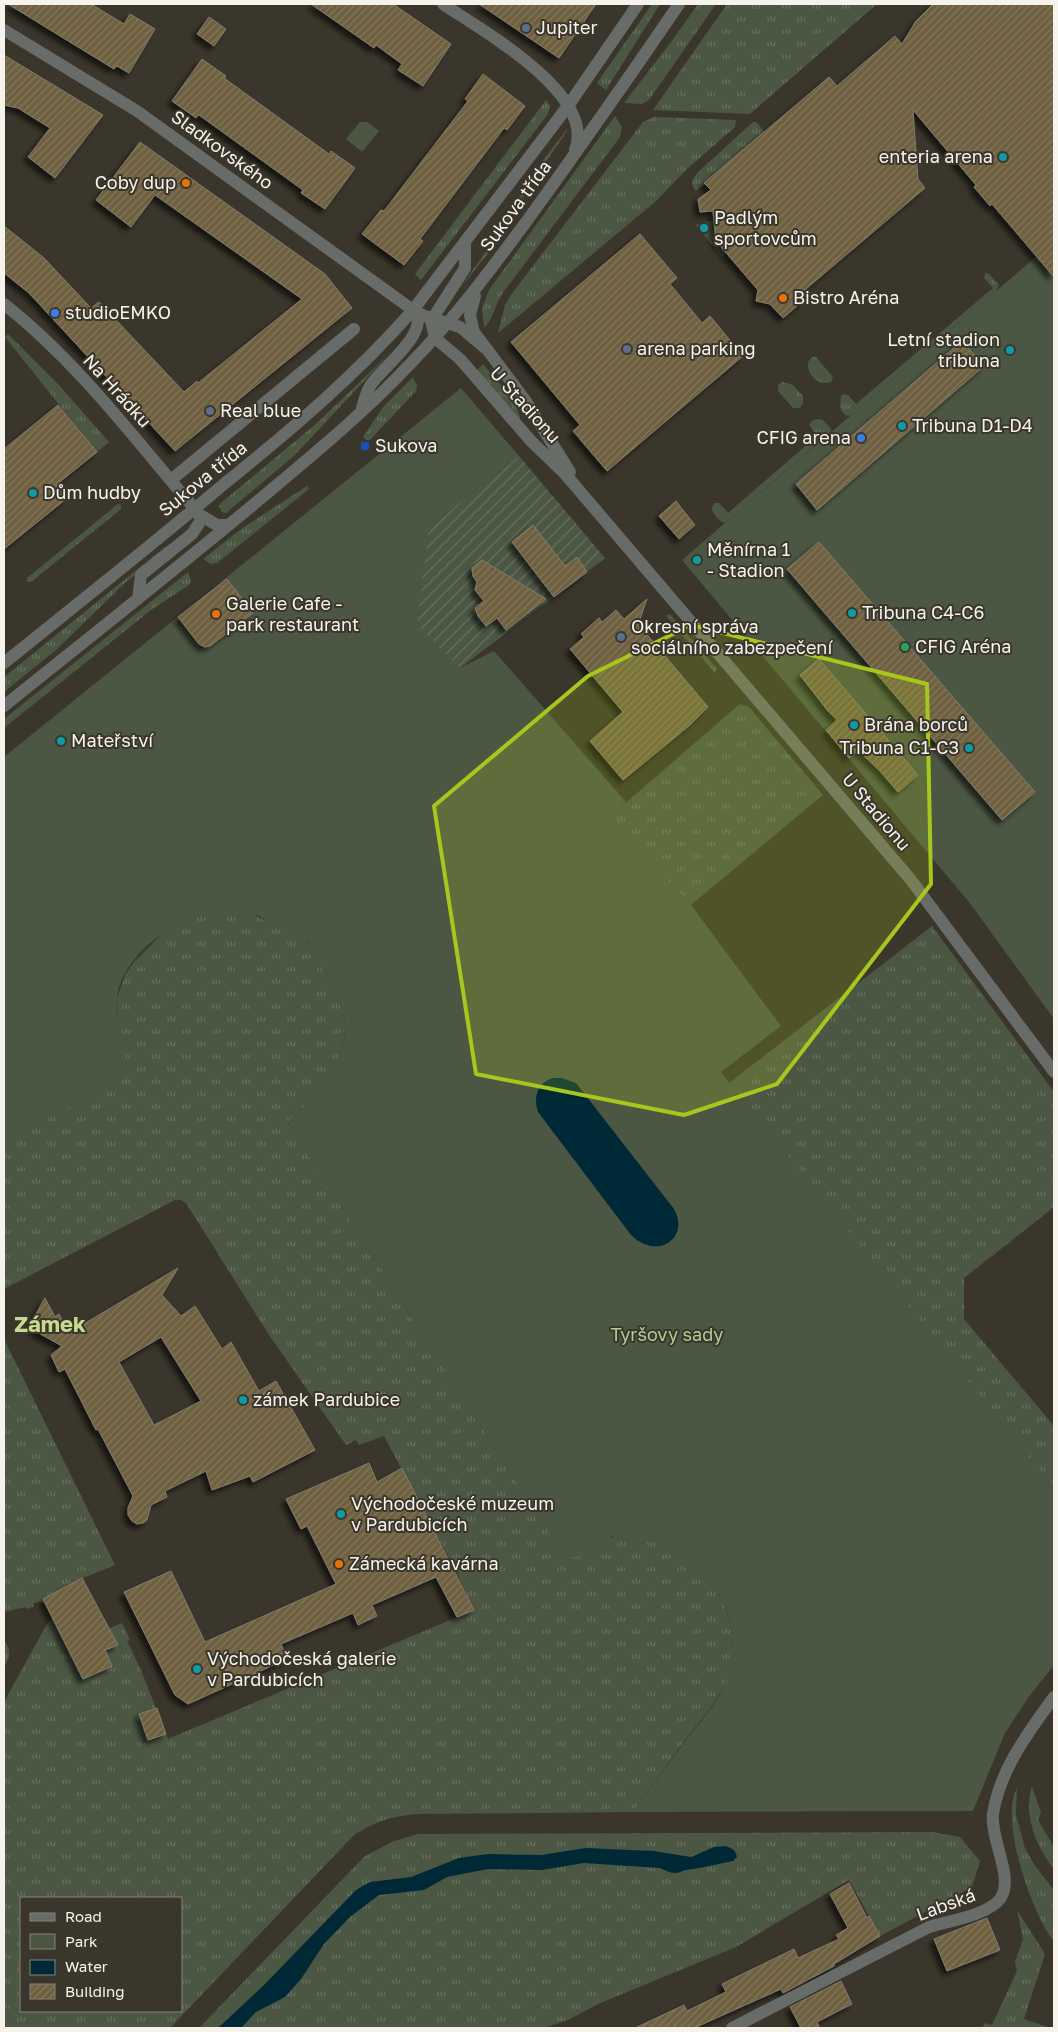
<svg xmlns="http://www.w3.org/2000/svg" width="1058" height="2032" viewBox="0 0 1058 2032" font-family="'Golos Text',sans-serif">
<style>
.grass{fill:url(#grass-tufts);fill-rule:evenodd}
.park{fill:#4c5743}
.garden{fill:url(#garden-furrows)}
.water{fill:#002937}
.building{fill:url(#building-hatch);stroke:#807b6f;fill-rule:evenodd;filter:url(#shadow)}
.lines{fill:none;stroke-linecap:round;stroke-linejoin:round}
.minor{stroke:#686c68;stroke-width:12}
.marked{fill:#a8c71c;fill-opacity:0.2;stroke:#a8c71c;stroke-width:4;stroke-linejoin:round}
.service-dot{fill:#5c6f8a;stroke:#3a362b;stroke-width:2}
.culture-dot{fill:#0f9aa8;stroke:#3a362b;stroke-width:2}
.food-dot{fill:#e8710a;stroke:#3a362b;stroke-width:2}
.shop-dot{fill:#3f7fe0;stroke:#3a362b;stroke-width:2}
.transit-dot{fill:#1a4fb4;stroke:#3a362b;stroke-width:2}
.leisure-dot{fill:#2e9e5b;stroke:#3a362b;stroke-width:2}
.labels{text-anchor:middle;stroke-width:4;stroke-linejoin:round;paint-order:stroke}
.poi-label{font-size:18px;fill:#f6f3ec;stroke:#3a362b;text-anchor:start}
.street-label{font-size:18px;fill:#f6f3ec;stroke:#3a362b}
.park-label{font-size:18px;fill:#aece96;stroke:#3a362b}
.district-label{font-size:22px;font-weight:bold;fill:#c6d98e;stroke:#3a362b}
</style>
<defs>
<pattern id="grass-tufts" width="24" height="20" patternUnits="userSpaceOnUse" patternTransform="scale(1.25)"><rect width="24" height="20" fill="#4c5743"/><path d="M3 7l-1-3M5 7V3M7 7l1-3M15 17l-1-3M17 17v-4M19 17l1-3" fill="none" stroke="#66705e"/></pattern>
<pattern id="garden-furrows" width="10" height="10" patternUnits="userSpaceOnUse" patternTransform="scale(1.25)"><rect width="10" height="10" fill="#4c5743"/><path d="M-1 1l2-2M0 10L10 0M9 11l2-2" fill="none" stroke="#66705e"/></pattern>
<pattern id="building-hatch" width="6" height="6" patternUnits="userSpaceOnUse" patternTransform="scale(1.25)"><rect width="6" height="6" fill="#6e603f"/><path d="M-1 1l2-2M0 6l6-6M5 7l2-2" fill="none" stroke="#83775b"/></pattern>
<filter id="shadow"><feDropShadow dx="-4.5" dy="4.5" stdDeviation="2.5" flood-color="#0009"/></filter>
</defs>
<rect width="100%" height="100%" fill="#3a362b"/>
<path class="grass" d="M652,4h8l-54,86 -9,-7z
M698,4h18l-67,96 -7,4 -18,-1 47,-61z
M727,4h150l-127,110 -97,-4z
M546,100l4,6 -2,8 -127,166 -6,-6z
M615,116l7,11 -2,10 -118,157c-7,11 -9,25 -18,34l-2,-19 7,-19z
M654,117l82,3 -1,7 -47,41 -33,34 -157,131 7,-28 5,-9 133,-174z
M753,122h3l9,10 -69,59c-6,-6 -4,-11 1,-18z
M567,129v2l-28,41 -53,84 -29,36 26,-36 53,-86z
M714,220l13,33 -5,4 -26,-32z
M985,273l4,1 10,11 -3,6 -146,125 -5,-1 -5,-7 1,-12 3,-2 4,1 8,9 137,-116 -9,-10z
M8,334l50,50 51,58 -12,10 -92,-115z
M392,351l-97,104 -69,58 -4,-1 -3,-6 2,-3 97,-81z
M812,357h4l17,20 -2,5c-12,5 -25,-8 -23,-20z
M483,364c10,13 40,43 37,58l-43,-52z
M413,377l4,9 -1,5 -48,51 -5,-5 20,-30z
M782,382l11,3 10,11v7l-3,5h-7l-15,-17v-6z
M818,419l5,1 8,9v3l-106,91c-6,-2 -14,-10 -13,-16l3,-4h4l9,10 89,-77 -8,-11 4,-5z
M307,486l2,3 -92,74 -6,1 -8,-5 38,-30z
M118,504l3,1v4l-90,73h-4v-4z
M165,547h3l-2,3 -40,32 -70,68 -52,42v-15z
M188,572l3,8 -2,5 -38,25 -147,118v-9z
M670,614l47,55 -2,4 -49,-57z
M740,704l9,3 74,88 -132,110 -84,-86z
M223,911h16l11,3 1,-3 5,2v3l22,11 25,17 2,-3 5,4 -2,2c15,21 40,60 37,87 -4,37 -31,65 -57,88l185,292 91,141 51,-19v3c37,-3 64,8 88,36 5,6 11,11 15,18 15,26 21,64 7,92 -10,19 -25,35 -38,53 -18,24 -36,49 -54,74l-217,2c-27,3 -39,7 -62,21l-184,193h-166v-326l44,-80 4,-3 -8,-17 -10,1 -1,4 -7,2v-2l-22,5v-273l111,226 -32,13 25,51 14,-6 8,17 -3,1 14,29 27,69 306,-129 -18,-39 -72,-135 -25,9 -3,-5 -10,5 -77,-110 -83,-132 -5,-3h-6l-171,89v-147l115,-62 -2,-82 8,-23 8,-12 29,-29 18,-12 23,-8zM21,1898h160v113h-160z
M932,926l122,166v115l-90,71v41l90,107v63l-325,-406z
M4,1641c8,9 6,17 0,26z
M1032,1786l9,27 -3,7 16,27v22c-18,-23 -31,-54 -22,-83z
M1017,1788l-1,27 9,33 10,18 19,24v52c-22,-29 -55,-121 -37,-154z
M932,1832l28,5 20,24 -8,26 -92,49 -31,-56 -113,67 -138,57 -30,16 -25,8h-344l166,-172 29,-15 24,-7z
M1017,1910l28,44 -21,65 27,9h-69l3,-5 7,2 25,-54 -2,-9 8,-23z"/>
<path class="park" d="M360,122h7l12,9 -17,21 -16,-13z
M1037,256l16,19 1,-2v746l-85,-117 -287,-342z
M461,388l58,68 -90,71 31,141 34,-17 132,151 -19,17 84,86 90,121 -60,46 333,417v176l-26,33 -23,35 -32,78 -340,1c18,-25 36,-49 54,-73 13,-18 30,-36 39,-56 12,-28 7,-66 -9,-92 -4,-6 -10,-11 -15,-17 -23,-27 -52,-37 -87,-35l-1,-3 -4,1v3c-13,7 -32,23 -46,15l-91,-141 -185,-292c26,-23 53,-51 57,-88 3,-27 -22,-66 -37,-87l2,-2 -4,-4 -3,3 -52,-33 -1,3c-50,-15 -127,32 -133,84 -2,18 7,51 10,69l-2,8 -6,5 -115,62v-385z"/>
<path class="garden" d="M519,456l86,102 -145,110 -43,-43 12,-98z"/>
<path class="water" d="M553,1078h9l14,5 98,126c16,29 -16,52 -43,26l-93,-123c-5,-15 -1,-29 15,-34z
M725,1846c7,2 10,3 12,11l-4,4c-16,3 -31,7 -47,9 -4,1 -7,3 -11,3 -6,0 -10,-3 -15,-5l-76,-5 -42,7 -54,-1 -41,8 -23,13 -45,5 -29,22 -26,27 -23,35 -16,18 -29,15 -15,16h-23l46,-43 92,-95 14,-8 41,-5 48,-19 29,-4 53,1 45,-7 68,3 37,6 23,-10z"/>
<path class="building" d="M8,4h83l33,20 6,-10 25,15 -26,44 -12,-7 -3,3z
M311,4h82l58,40 -28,42 -25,-16 4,-6 -26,-19 -2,3z
M479,4h117l-37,54z
M933,4h121v273l-62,-73 -2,2 -16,-19 2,-2 -63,-75 5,69 7,9 -125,106 5,5 -22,19 -13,-14 -14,-3 2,-11 -42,-49 -3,-30 -13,1 -2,-13 13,-9 -7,-7 125,-106 8,9 58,-50 7,8 14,-23z
M209,17l17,12 -12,17 -17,-12z
M4,55l99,60 -48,63 -27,-21 22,-29 -32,-20 -14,-3z
M202,59l24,17 -2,2 105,76 2,-3 24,17 -30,41 -24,-16 2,-3 -104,-75 -3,3 -24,-17z
M483,74l42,32 -18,24 -3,-2 -84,111 3,2 -19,24 -42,-31 19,-24 3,1 84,-110 -3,-2z
M140,142l185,132 27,34 -177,143 -146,-158 -25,-20v-47l40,32 47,50 8,-6 85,90 13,-11 1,2 104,-84 -147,-104 -24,32 -35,-27z
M640,234l37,44 -7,6 32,39 8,-7 33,40 -136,115 -34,-40 7,-6 -69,-83z
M962,341l22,25 -167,144 -21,-26z
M58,405l39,47 -41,33 10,14 -62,50v-100z
M676,501l19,24 -16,14 -20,-23z
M533,525l32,41 12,-9 10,15 -33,25 -42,-55z
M819,542l216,250 -33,28 -215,-251z
M482,560l5,3 59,36 -40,31 -9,-12 -11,8 -8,-10 -3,-8 9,-7 -9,-11 2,-8 -4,-6 -1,-8z
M227,579l26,34 -43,33 -5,1 -6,-3 -21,-27z
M647,599l-8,23 5,9 64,76 -18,18 -67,55 -33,-39 33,-29 -53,-63 14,-12 -3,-3 18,-16 3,4 14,-12 8,9z
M819,659l99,116 -20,17 -18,-21 -22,-21 -9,8 -23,-28 11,-10 -9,-9 -28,-36z
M178,1268l-16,27 19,21 14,-10 27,43 9,-7 28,49 17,-10 39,69 -62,32 -3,-6 -38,14 -6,-19 -41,20 2,6 -16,8 -4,15 -4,3 -6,1 -5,-3 -4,-6v-7l5,-12 -35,-67 -2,1 -31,-61 -6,3 -8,-17 11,-9 -27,-15 -2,-3 -1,-7 13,-23 10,19 4,-3 6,12 14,-8 3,7zM161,1337l40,64 -47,24 -35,-63z
M369,1463l8,19 25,-14 72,142 -17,7 -21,-40 -64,28 5,11 -19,9 -5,-12 -72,31 6,15 -99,45 -13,-9 -51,-103 47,-21 34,71 131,-58 -29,-58 -6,3 -15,-30z
M82,1578l36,67 -13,5 7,16 -29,13 -40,-80z
M157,1708l9,26 -18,6 -9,-26z
M849,1883l18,35 2,-2 11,20 -46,28v2l-51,27 -2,-4 -87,39h-59l49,-23 3,6 39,-19 -4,-8 72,-35 4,9 41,-19 -3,-4 12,-7 -18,-34z
M987,1918l13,32 -53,21 -13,-32z
M841,1981l11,23 -35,18 3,6h-19l-11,-21z"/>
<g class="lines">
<path class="minor" d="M443,4c38,26 154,90 132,146
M4,30l133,81 276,199 12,6 35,11 25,21
M465,242v26l-34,53 4,17 25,21 71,82 35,34 345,405 143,192
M475,296l-5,19 4,17 51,68 45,72
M4,304c76,60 133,138 196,211l17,10h12
M362,408c2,-7 4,-15 8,-22 10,-17 64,-56 43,-76
M171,480l183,-151
M138,599l3,-24 51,-41 9,-14 -4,-9
M4,663c73,-59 148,-118 220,-179 67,-54 132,-109 189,-174l155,-204 70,-102
M4,706c87,-70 175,-139 261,-211 50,-42 101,-84 146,-132 44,-45 81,-95 118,-145 51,-71 101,-142 150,-214
M732,2028l197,-101c19,-6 59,-12 71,-28 15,-21 -10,-59 -7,-85 7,-45 35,-81 61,-117"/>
</g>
<path class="marked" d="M691,625l236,59 4,200 -154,200 -93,31 -208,-41 -42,-268 154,-130z"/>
<g class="service-dot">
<circle cx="526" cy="28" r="5"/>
<circle cx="627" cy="349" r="5"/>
<circle cx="210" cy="411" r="5"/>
<circle cx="621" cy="637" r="5"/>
</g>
<g class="culture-dot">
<circle cx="1003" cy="157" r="5"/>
<circle cx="704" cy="228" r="5"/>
<circle cx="1010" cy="350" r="5"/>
<circle cx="902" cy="426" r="5"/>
<circle cx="33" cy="493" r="5"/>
<circle cx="697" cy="560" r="5"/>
<circle cx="852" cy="613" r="5"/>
<circle cx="854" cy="725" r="5"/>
<circle cx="61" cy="741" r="5"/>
<circle cx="969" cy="748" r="5"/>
<circle cx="243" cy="1400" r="5"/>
<circle cx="341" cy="1514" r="5"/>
<circle cx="197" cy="1669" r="5"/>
</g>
<g class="food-dot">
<circle cx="186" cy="183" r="5"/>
<circle cx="783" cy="298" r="5"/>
<circle cx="216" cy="614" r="5"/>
<circle cx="339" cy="1564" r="5"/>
</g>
<g class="shop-dot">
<circle cx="55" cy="313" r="5"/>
<circle cx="861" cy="438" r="5"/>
</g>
<rect class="transit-dot" x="360" y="441" width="10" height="10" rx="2.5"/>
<circle class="leisure-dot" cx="905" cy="647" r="5"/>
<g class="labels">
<g class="poi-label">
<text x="536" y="34">Jupiter</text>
<text x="993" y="163" text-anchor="end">enteria arena</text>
<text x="176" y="189" text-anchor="end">Coby dup</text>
<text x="714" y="224">Padlým<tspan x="714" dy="21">sportovcům</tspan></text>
<text x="793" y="304">Bistro Aréna</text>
<text x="65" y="319">studioEMKO</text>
<text x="1000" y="346" text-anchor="end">Letní stadion<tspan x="1000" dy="21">tribuna</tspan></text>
<text x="637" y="355">arena parking</text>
<text x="220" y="417">Real blue</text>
<text x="912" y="432">Tribuna D1-D4</text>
<text x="851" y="444" text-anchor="end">CFIG arena</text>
<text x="375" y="452">Sukova</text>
<text x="43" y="499">Dům hudby</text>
<text x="707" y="556">Měnírna 1<tspan x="707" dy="21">- Stadion</tspan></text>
<text x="226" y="610">Galerie Cafe -<tspan x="226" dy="21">park restaurant</tspan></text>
<text x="862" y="619">Tribuna C4-C6</text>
<text x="631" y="633">Okresní správa<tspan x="631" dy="21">sociálního zabezpečení</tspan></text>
<text x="915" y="653">CFIG Aréna</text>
<text x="864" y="731">Brána borců</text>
<text x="71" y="747">Mateřství</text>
<text x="959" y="754" text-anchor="end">Tribuna C1-C3</text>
<text x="253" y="1406">zámek Pardubice</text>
<text x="351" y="1510">Východočeské muzeum<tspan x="351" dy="21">v Pardubicích</tspan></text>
<text x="349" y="1570">Zámecká kavárna</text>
<text x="207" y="1665">Východočeská galerie<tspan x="207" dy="21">v Pardubicích</tspan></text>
</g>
<g class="street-label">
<text transform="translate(222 150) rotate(36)" y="6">Sladkovského</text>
<text transform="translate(516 206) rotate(-54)" y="6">Sukova třída</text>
<text transform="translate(117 391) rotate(48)" y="6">Na Hrádku</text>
<text transform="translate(525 405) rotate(48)" y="6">U Stadionu</text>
<text transform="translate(203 479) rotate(-39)" y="6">Sukova třída</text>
<text transform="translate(876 812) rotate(50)" y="6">U Stadionu</text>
<text transform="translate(946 1905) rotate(-20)" y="6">Labská</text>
</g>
<g class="park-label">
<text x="667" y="1341">Tyršovy sady</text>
</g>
<g class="district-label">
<text x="50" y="1332">Zámek</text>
</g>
</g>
<rect width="1058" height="2032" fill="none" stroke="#f6f3ec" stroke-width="10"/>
<rect x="20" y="1897" width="162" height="115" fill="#3a362b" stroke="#858278"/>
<rect x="30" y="1913" width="25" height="8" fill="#686c68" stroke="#858278"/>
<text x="65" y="1922" font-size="15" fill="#f6f3ec">Road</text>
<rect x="30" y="1934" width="25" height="15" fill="#4c5743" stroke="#858278"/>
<text x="65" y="1947" font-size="15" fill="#f6f3ec">Park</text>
<rect x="30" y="1960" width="25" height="15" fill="#002937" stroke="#858278"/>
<text x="65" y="1972" font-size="15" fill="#f6f3ec">Water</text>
<rect x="30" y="1984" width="25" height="15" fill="url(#building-hatch)" stroke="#858278"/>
<text x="65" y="1997" font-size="15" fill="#f6f3ec">Building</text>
</svg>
